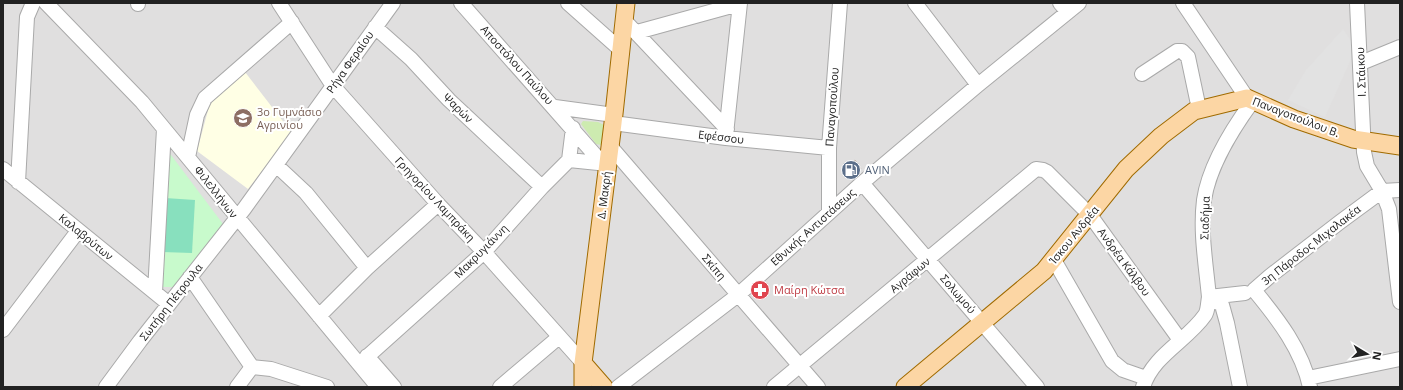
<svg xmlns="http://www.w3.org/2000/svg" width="1403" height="390" viewBox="0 0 1403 390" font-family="'Open Sans',sans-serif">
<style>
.residential{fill:#e0dfdf}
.education{fill:#ffffe5}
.grass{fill:#cdebb0}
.park{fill:#c8facc}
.pitch{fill:#88e0be}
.parking{fill:#e2e2e2}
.building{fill:#c7bfb8;stroke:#c4b6ab}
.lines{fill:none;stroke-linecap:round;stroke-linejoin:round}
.minor-casing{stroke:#a9a9a9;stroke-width:16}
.major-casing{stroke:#a06b00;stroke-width:19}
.minor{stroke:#fff;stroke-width:14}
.major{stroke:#fcd6a4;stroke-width:17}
.labels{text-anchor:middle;stroke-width:4;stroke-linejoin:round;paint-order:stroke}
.street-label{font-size:11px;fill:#222;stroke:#fff}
.education-label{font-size:11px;fill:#785e54;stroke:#fff;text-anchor:start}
.service-label{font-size:11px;fill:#4e5e75;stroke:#fff;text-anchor:start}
.health-label{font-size:11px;fill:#be3a42;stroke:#fff;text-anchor:start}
</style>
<rect width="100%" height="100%" fill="#f2efe9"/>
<path class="residential" d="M3,3h1397v384h-1397z"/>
<path class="education" d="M245,72l47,61 -44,56 -51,-38 13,-48z"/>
<path class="grass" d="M583,121l15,1 6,3 -3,20 -5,-1 -15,-20z"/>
<path class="park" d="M168,151l55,73 -49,63h-14z"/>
<path class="pitch" d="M165,198l30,2 -3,53 -30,-1z"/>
<path class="parking" d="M1343,29l13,19 -31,69 -37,-17 18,-30z"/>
<path class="building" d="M855,160l6,9 -9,8 -7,-9z"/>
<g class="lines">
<g class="minor-casing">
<path id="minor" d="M46,3l96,99 236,285
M279,3l54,83 105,118 46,48 99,111
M461,3l142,161
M568,3l54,48
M915,3l63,82
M1060,3l8,9
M1183,3l64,95
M1357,3l7,149 3,14 15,25 7,18 11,93
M138,4v-1
M625,21l102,108
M375,27l36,32 38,41 93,87
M637,32l102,-28
M1361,63l39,-16
M1142,74l35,-23h5l6,6 11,52
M555,107l59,8
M613,123l113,15 103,10
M726,134l14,-131
M610,146l208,241
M188,157l9,-42 8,-17 87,-76
M569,160l4,-32
M276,165l30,28 61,75
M3,169l166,135
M18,182l9,-165 6,-14
M862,183l175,204
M829,211v-63l11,-145
M1054,260l58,101 11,9 23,8
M190,277l62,90 -15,20
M155,292l9,-163
M319,316l48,-48 71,-64
M3,330l75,-99
M367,356l27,31
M359,364l125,-112 58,-65 27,-27 39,4
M252,367l19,2 56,18
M1308,378l92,-19
M106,387l34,-46 104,-132 149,-206
M500,387l59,-50
M618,387l120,-92 124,-112 116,-98 101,-82
M774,387l262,-218 7,1 4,2 43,43 90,125
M1143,387c10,-32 44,-46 62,-72 3,-4 3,-13 4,-18l36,-4
M1240,387l-13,-64 -5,-18 -13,-8c-3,-32 -9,-65 -5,-97 5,-33 29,-72 48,-98
M1310,387c-8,-37 -32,-68 -56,-97l16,-14 70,-54 42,-31 18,-1"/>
</g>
<g class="major-casing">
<path id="major" d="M583,363l21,24
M583,387v-24l30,-240 13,-120
M905,387l139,-116 82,-102 35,-33 33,-25 53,-13 47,21 59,20 47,7"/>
</g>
<use href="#minor" class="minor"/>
<use href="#major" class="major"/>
</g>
<defs>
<g id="school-disc" transform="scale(1)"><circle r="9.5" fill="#8d6e63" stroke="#fff"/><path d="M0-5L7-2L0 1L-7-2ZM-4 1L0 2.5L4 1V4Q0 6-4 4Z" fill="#fff"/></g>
<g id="fuel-disc" transform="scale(1)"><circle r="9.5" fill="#5c6f8a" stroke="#fff"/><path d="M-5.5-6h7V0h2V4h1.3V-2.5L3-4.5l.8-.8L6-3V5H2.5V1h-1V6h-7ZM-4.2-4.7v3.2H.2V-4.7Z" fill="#fff"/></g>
<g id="pharmacy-disc" transform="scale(1)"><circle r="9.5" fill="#e0444e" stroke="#fff"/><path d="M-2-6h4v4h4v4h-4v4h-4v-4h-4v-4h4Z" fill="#fff"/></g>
</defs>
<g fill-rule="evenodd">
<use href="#school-disc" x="243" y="118"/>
<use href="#fuel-disc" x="851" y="170"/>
<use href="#pharmacy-disc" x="760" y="290"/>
</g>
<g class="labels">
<g class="street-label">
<text transform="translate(350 62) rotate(-55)" y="4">Ρήγα Φεραίου</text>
<text transform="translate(517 65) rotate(48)" y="4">Αποστόλου Παύλου</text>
<text transform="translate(1361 72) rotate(-92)" y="4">Ι. Στάικου</text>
<text transform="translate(832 107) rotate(-86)" y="4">Παναγοπούλου</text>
<text transform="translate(458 108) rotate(44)" y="4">Ψαρών</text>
<text transform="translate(1296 117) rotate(21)" y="4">Παναγοπούλου Β.</text>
<text transform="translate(721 137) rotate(7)" y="4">Εφέσσου</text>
<text transform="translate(216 192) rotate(52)" y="4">Φιλελλήνων</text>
<text transform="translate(604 195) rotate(-83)" y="4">Δ. Μακρή</text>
<text transform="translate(435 199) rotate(47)" y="4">Γρηγορίου Λαμπράκη</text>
<text transform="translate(1205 218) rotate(-88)" y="4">Σιαδήμα</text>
<text transform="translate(813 227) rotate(-42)" y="4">Εθνικής Αντιστάσεως</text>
<text transform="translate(1074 235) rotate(-51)" y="4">Ίσκου Ανδρέα</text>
<text transform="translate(86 237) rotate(39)" y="4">Καλαβρύτων</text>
<text transform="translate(1311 245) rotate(-38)" y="4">3η Πάροδος Μιχαλακέα</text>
<text transform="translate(481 251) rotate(-45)" y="4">Μακρυγιάννη</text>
<text transform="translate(1124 262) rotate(54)" y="4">Ανδρέα Κάλβου</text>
<text transform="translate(714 267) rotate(50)" y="4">Σκίπη</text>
<text transform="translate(910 275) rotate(-40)" y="4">Αγράφων</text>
<text transform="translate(958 294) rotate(49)" y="4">Σολωμού</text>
<text transform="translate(171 302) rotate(-52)" y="4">Σωτήρη Πέτρουλα</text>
</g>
<g class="education-label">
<text x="257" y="116">3ο Γυμνάσιο<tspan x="257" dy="13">Αγρινίου</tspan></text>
</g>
<g class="service-label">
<text x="865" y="174">AVIN</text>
</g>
<g class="health-label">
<text x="774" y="294">Μαίρη Κώτσα</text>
</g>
</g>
<rect width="1403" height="390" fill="none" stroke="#222222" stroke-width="8"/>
<g transform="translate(1367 354) rotate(100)" stroke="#ffffff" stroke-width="3" paint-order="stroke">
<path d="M0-3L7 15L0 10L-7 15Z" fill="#222222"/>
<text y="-6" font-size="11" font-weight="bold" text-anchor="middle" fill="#222222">N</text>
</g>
</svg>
